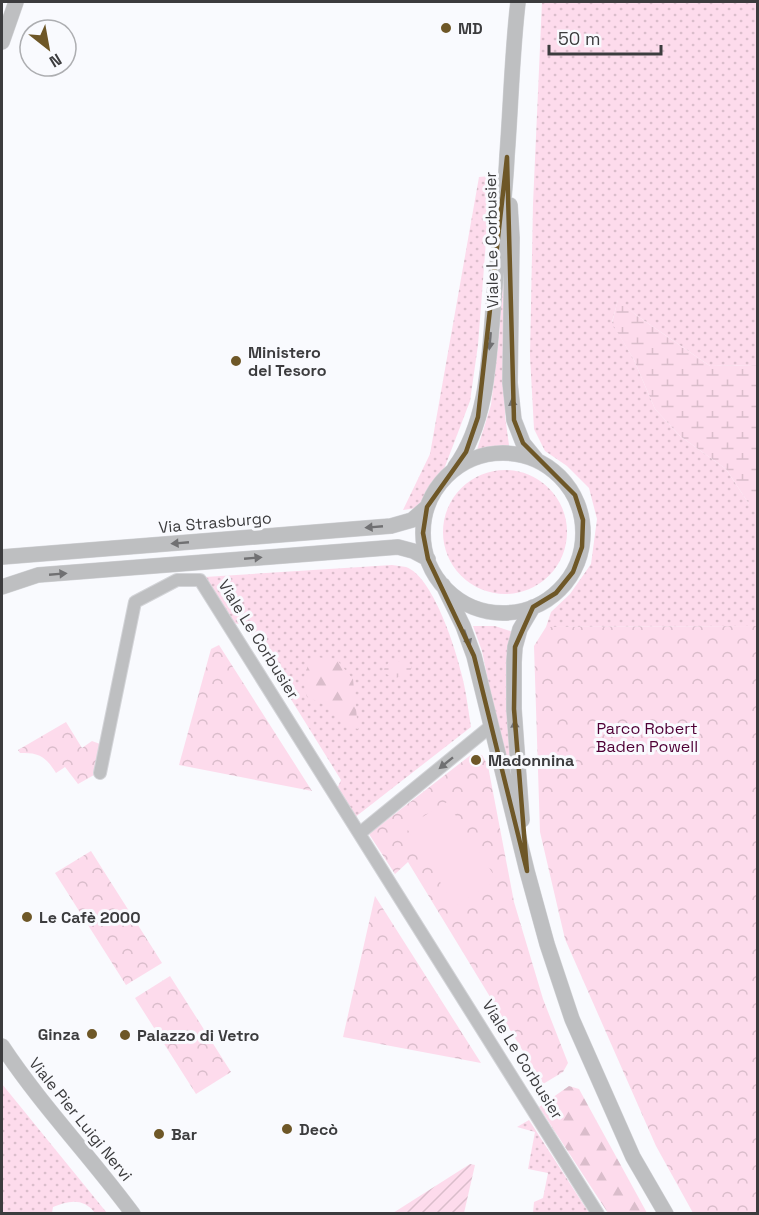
<svg xmlns="http://www.w3.org/2000/svg" width="759" height="1215" viewBox="0 0 759 1215" font-family="'Space Grotesk',sans-serif">
<style>
.grass{fill:url(#grass-dots)}
.forest{fill:url(#forest-firs)}
.wetland{fill:url(#wetland-marsh)}
.park{fill:url(#park-crowns)}
.garden{fill:url(#garden-furrows)}
.pitch{fill:#fddbec}
.lines{fill:none;stroke-linecap:round;stroke-linejoin:round}
.minor-casing{stroke:#d3d4d8;stroke-width:14}
.tertiary-casing{stroke:#d3d4d8;stroke-width:16}
.minor{stroke:#bebfc1;stroke-width:12}
.tertiary{stroke:#bebfc1;stroke-width:15}
.oneway{fill:#707072}
.marked{fill:none;stroke:#6e5727;stroke-width:4.5;stroke-linejoin:round}
.poi-dot{fill:#6e5727;stroke:#f9fafe;stroke-width:2}
.labels{text-anchor:middle;stroke-width:6;stroke-linejoin:round;paint-order:stroke}
.poi-label{font-size:16px;font-weight:bold;fill:#3c3c3e;stroke:#f9fafe;text-anchor:start}
.street-label{font-size:16px;fill:#3c3c3e;stroke:#f9fafe}
.park-label{font-size:16px;fill:#4f0036;stroke:#f9fafe}
</style>
<defs>
<pattern id="grass-dots" width="8" height="8" patternUnits="userSpaceOnUse" patternTransform="scale(1.5)"><rect width="8" height="8" fill="#fddbec"/><path d="M2 2h.1M6 6h.1" fill="none" stroke="#dabdcb" stroke-width="1.8" stroke-linecap="round"/></pattern>
<pattern id="forest-firs" width="22" height="20" patternUnits="userSpaceOnUse" patternTransform="scale(1.5)"><rect width="22" height="20" fill="#fddbec"/><path d="M5 1l3.5 6h-7zM16 11l3.5 6h-7z" fill="#dabdcb"/></pattern>
<pattern id="wetland-marsh" width="20" height="14" patternUnits="userSpaceOnUse" patternTransform="scale(1.5)"><rect width="20" height="14" fill="#fddbec"/><path d="M1 5h8M5 5V1M11 12h8M15 12V8" fill="none" stroke="#dabdcb"/></pattern>
<pattern id="park-crowns" width="20" height="18" patternUnits="userSpaceOnUse" patternTransform="scale(1.5)"><rect width="20" height="18" fill="#fddbec"/><path d="M2 6a3 3 0 1 1 6 0M12 15a3 3 0 1 1 6 0" fill="none" stroke="#dabdcb"/></pattern>
<pattern id="garden-furrows" width="10" height="10" patternUnits="userSpaceOnUse" patternTransform="scale(1.5)"><rect width="10" height="10" fill="#fddbec"/><path d="M-1 1l2-2M0 10L10 0M9 11l2-2" fill="none" stroke="#dabdcb"/></pattern>
</defs>
<rect width="100%" height="100%" fill="#f9fafe"/>
<path class="grass" d="M542,2h215v363l-47,1 -74,-51 -18,-15 -6,22 22,38 21,49 25,27 46,33 23,35h8v122l-211,1 5,-15 19,-18 21,-30 6,-45 -8,-31 -22,-22 -22,-15 -11,-22 -4,-73 3,-152z
M491,176l-13,169 -8,56 -29,76 -15,23 -9,8 -14,2 27,-56 49,-277z
M505,247v169l4,29 -33,8 15,-48 8,-68z
M443 532a62 62 0 1 1 124 0a62 62 0 1 1-124 0Z
M392,565c4,1 10,1 14,2 26,9 49,79 55,105 5,18 7,36 10,55l-117,91 -18,-27 5,-11 -96,-155 -12,-2 -28,-46z
M473,626h22l18,6v141l-6,1 -25,-123z
M2,1084l105,129h-12c-11,-15 -26,-13 -42,-6l-1,6h-50z
M529,1120l60,93h-56l1,-11 9,-4 5,-25 -20,-4 7,-37 -18,-5z"/>
<path class="forest" d="M314,657l22,2 17,20 5,50 -8,-2 -25,-22 -18,-8c-5,-15 -4,-26 7,-40z
M569,1086l10,3 68,124h-39l-69,-106z"/>
<path class="wetland" d="M618,299l18,16 74,51 47,-1v139h-8l-23,-35 -46,-33 -25,-27 -21,-49 -22,-37z
M403,661l9,6 -3,6 -13,5 -10,-4 -2,-5 5,-7z"/>
<path class="park" d="M757,626v587h-64l-37,-67 -91,-207 -25,-107 -6,-186 12,-19z
M219,645l93,146 -133,-26 32,-116z
M66,722l16,26 10,-7 8,3 -6,31 -16,9 -13,-17 -9,6c-10,-16 -17,-21 -36,-20l-2,-3z
M472,754l10,1 6,11 26,136 29,97 25,64 -5,9 -20,12 -135,-222 -13,12 -26,-40z
M91,851l71,112 -36,22 -71,-112z
M375,896l106,167 -138,-26z
M170,976l61,96 -35,22 -61,-96z"/>
<path class="garden" d="M470,1164l5,1 -11,48h-71z"/>
<path class="pitch" d="M447,802l50,78 -42,26 -49,-79z"/>
<g class="lines">
<g class="minor-casing">
<path id="minor" d="M100,773l35,-171 42,-22h23l398,634
M360,833l131,-107"/>
</g>
<g class="tertiary-casing">
<path id="tertiary" d="M2,42l14,-40
M510,205l2,33 -2,145 4,37 9,23 13,16
M423 533a80 80 0 1 1 160 0a80 80 0 1 1-160 0Z
M455,467c36,-50 34,-121 40,-180 4,-44 10,-87 12,-131 4,-52 5,-103 11,-154
M2,557l389,-31 21,-6 15,-13
M443,585l20,41 11,30 53,215 20,73 25,75 61,138 33,57
M2,587l36,-12 360,-28 15,4 15,8
M522,820l-8,-111v-47l1,-15 5,-18 13,-22
M2,1046c39,59 89,111 131,168"/>
</g>
<use href="#minor" class="minor"/>
<use href="#tertiary" class="tertiary"/>
</g>
<defs><path id="oneway-solid" d="M-6-.8H1V-3.2L6.5 0L1 3.2V.8H-6Z" transform="scale(1.5)"/></defs>
<g class="oneway">
<use href="#oneway-solid" transform="translate(490 341) rotate(95)"/>
<use href="#oneway-solid" transform="translate(513 407) rotate(-97)"/>
<use href="#oneway-solid" transform="translate(374 527) rotate(175)"/>
<use href="#oneway-solid" transform="translate(180 543) rotate(175)"/>
<use href="#oneway-solid" transform="translate(253 558) rotate(-5)"/>
<use href="#oneway-solid" transform="translate(58 574) rotate(-5)"/>
<use href="#oneway-solid" transform="translate(467 638) rotate(70)"/>
<use href="#oneway-solid" transform="translate(515 729) rotate(-93)"/>
<use href="#oneway-solid" transform="translate(446 763) rotate(141)"/>
</g>
<path class="marked" d="M507,157l7,263 9,23 52,52 8,25 -1,27 -9,25 -17,21 -23,14 -18,40 -1,62 13,162 -53,-215 -46,-97 -5,-26 4,-26 39,-55 12,-35z"/>
<g class="poi-dot">
<circle cx="446" cy="28" r="6"/>
<circle cx="236" cy="361" r="6"/>
<circle cx="476" cy="760" r="6"/>
<circle cx="27" cy="917" r="6"/>
<circle cx="92" cy="1034" r="6"/>
<circle cx="125" cy="1035" r="6"/>
<circle cx="287" cy="1129" r="6"/>
<circle cx="159" cy="1134" r="6"/>
</g>
<g class="labels">
<g class="poi-label">
<text x="458" y="34">MD</text>
<text x="248" y="358">Ministero<tspan x="248" dy="18">del Tesoro</tspan></text>
<text x="488" y="766">Madonnina</text>
<text x="39" y="923">Le Cafè 2000</text>
<text x="80" y="1040" text-anchor="end">Ginza</text>
<text x="137" y="1041">Palazzo di Vetro</text>
<text x="299" y="1135">Decò</text>
<text x="171" y="1140">Bar</text>
</g>
<g class="street-label">
<text transform="translate(491 240) rotate(-91)" y="6">Viale Le Corbusier</text>
<text transform="translate(215 522) rotate(-5)" y="6">Via Strasburgo</text>
<text transform="translate(259 639) rotate(58)" y="6">Viale Le Corbusier</text>
<text transform="translate(523 1059) rotate(58)" y="6">Viale Le Corbusier</text>
<text transform="translate(81 1119) rotate(51)" y="6">Viale Pier Luigi Nervi</text>
</g>
<g class="park-label">
<text x="647" y="734">Parco Robert<tspan x="647" dy="18">Baden Powell</tspan></text>
</g>
</g>
<rect width="759" height="1215" fill="none" stroke="#3c3c3e" stroke-width="6"/>
<g transform="translate(48 48) rotate(149)"><circle r="28" fill="#f9fafe" stroke="#adaeb1" stroke-width="1.5"/>
<path d="M0-4.5L10 22L0 15L-10 22Z" fill="#6e5727"/>
<text y="-9" font-size="16" font-weight="bold" text-anchor="middle" fill="#3c3c3e">N</text>
</g>
<path d="M549 45v9h112v-9" fill="none" stroke="#3c3c3e" stroke-width="3"/>
<text x="558" y="45" font-size="18" fill="#3c3c3e" stroke="#f9fafe" stroke-width="4.5" paint-order="stroke">50 m</text>
</svg>
